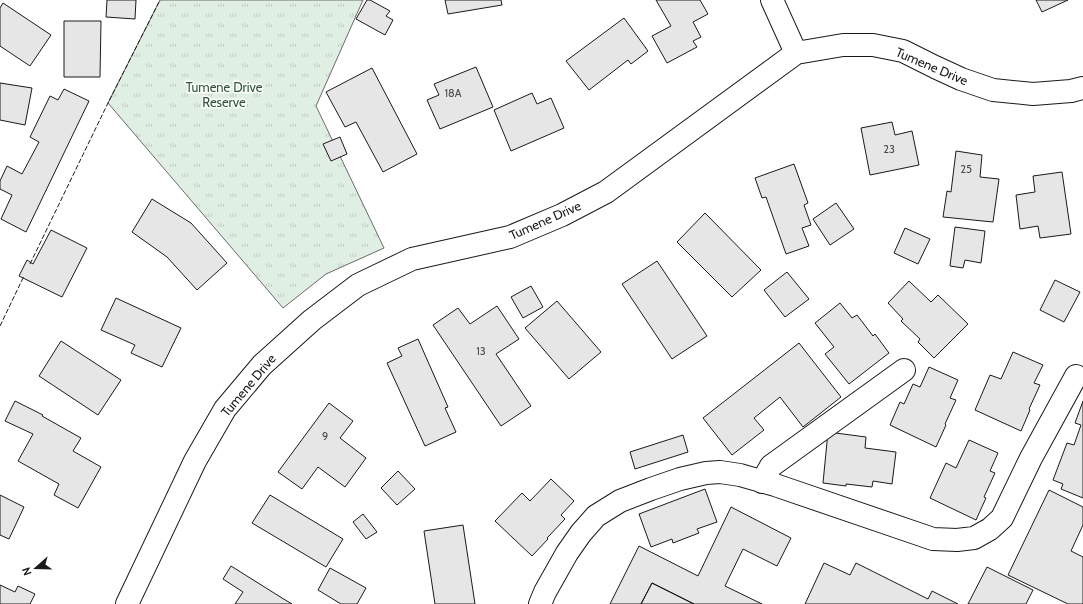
<svg xmlns="http://www.w3.org/2000/svg" width="1083" height="604" viewBox="0 0 1083 604" font-family="Cabin,sans-serif">
<style>
.park{fill:url(#park-tufts);stroke:#6a6a6a}
.building{fill:#e6e6e6;stroke:#1a1a1a}
.lines{fill:none;stroke-linecap:round;stroke-linejoin:round}
.minor-casing{stroke:#1a1a1a;stroke-width:24}
.minor{stroke:#fff;stroke-width:22}
.fence{stroke:#1a1a1a;stroke-width:1;stroke-dasharray:5 2;stroke-linecap:butt}
.labels{text-anchor:middle;stroke-width:3;stroke-linejoin:round;paint-order:stroke}
.number-label{font-size:11px;fill:#4d4d4d}
.street-label{font-size:13px;fill:#1a1a1a;stroke:#fff}
.park-label{font-size:13px;fill:#2b5a34;stroke:#fff}
</style>
<defs>
<pattern id="park-tufts" width="24" height="20" patternUnits="userSpaceOnUse"><rect width="24" height="20" fill="#e0efe3"/><path d="M3 7l-1-3M5 7V3M7 7l1-3M15 17l-1-3M17 17v-4M19 17l1-3" fill="none" stroke="#c0ccc2"/></pattern>
</defs>
<rect width="100%" height="100%" fill="#fff"/>
<path class="park" d="M160,0h203l-47,106 68,142 -58,26 -43,34 -175,-205z"/>
<path class="building" d="M107,0h29l-1,19 -29,-2z
M367,0h3l20,11 -4,5 7,4 -8,15 -29,-16z
M445,0h56l1,5 -54,9z
M656,0h44l8,14 -15,8 8,15 -8,4 4,6 -30,16 -15,-27 19,-10z
M1036,0h32l-26,12z
M3,3l48,32 -21,31 -30,-20v-38z
M624,18l24,33 -17,13 -3,-4 -39,30 -23,-29z
M64,21h37l-1,56h-36z
M476,67l17,40 -53,22 -13,-29 12,-5 -5,-11z
M372,68l45,86 -34,18 -27,-50 -11,5 -19,-35z
M0,83l32,5 -7,37 -25,-5z
M64,89l25,12 -63,131 -25,-13 11,-24 -12,-6v-8l7,-15 15,8 17,-32 -9,-5 20,-41 8,4z
M532,93l5,11 14,-6 13,30 -53,23 -17,-41z
M892,122l3,13 17,-4 7,34 -49,10 -9,-47z
M340,137l7,17 -16,7 -8,-17z
M956,151l26,4 -2,22 19,2 -6,43 -50,-5 4,-26 4,1z
M794,164l14,39 -4,2 7,20 -9,3 7,18 -23,8 -20,-57 -4,1 -7,-20z
M1062,172l9,62 -31,4 -2,-12 -18,3 -4,-34 19,-3 -2,-16z
M152,199l39,24 36,40 -30,27 -30,-33 -35,-25z
M836,203l18,26 -24,16 -17,-26z
M705,213l56,57 -29,27 -55,-55z
M955,227l30,4 -4,32 -16,-3 -2,8 -13,-2z
M905,228l25,11 -12,25 -24,-11z
M51,230l36,18 -25,49 -43,-21 8,-16 6,4z
M657,261l50,75 -35,23 -50,-75z
M787,272l22,27 -24,18 -21,-27z
M1055,280l25,12 -16,30 -24,-12z
M909,281l22,21 7,-7 30,29 -34,34 -16,-16 2,-3 -19,-18 2,-2 -15,-16z
M531,286l12,21 -20,11 -12,-21z
M116,298l65,30 -19,39 -31,-14 4,-8 -34,-15z
M557,301l44,51 -32,27 -44,-51z
M840,303l12,15 5,-3 16,21 2,-2 14,19 -40,31 -24,-30 9,-7 -19,-24z
M497,306l22,33 -23,15 35,52 -30,20 -68,-101 25,-17 12,16z
M418,339l30,68 -3,1 11,24 -31,14 -38,-83 15,-7 -4,-8z
M61,341l60,39 -23,35 -59,-39z
M799,343l42,54 -38,30 -23,-30 -26,21 10,12 -32,25 -29,-37z
M1013,352l30,13 -9,18 6,2 -11,24 1,1 -9,21 -46,-21 15,-35 11,4z
M929,367l29,13 -8,18 6,2 -11,24 1,1 -10,22 -46,-22 10,-23 4,2 9,-20 7,3z
M15,401l28,14 -1,1 39,22 -8,13 28,16 -23,41 -24,-13 5,-11 -41,-23 15,-27 -28,-13z
M1083,401v97l-22,-9 2,-5 -10,-4 14,-37 7,2 7,-20 -6,-2z
M329,403l24,18 -13,17 26,20 -21,29 -27,-20 -16,22 -24,-17z
M828,432l38,5 -1,11 31,4 -4,32 -19,-3 -1,6 -26,-3v2l-23,-3z
M683,435l5,17 -53,17 -5,-17z
M969,440l29,13 -8,18 5,2 -11,24 2,1 -10,22 -46,-22 16,-35 10,5z
M398,471l17,18 -18,16 -16,-17z
M551,479l23,22 -13,14 4,4 -18,19 1,1 -16,17 -37,-35 27,-28 8,8z
M705,489l12,33 -20,7 2,4 -26,10 -1,-4 -21,8 -12,-33z
M1049,490l34,17v18l-12,26 12,6v47h-15l-60,-29z
M0,495l24,12 -15,32 -9,-4z
M270,495l73,44 -17,28 -74,-44z
M731,507l60,31 -14,28 -34,-17 -18,37 37,18h-68l-42,-21 -11,21h-31l29,-58 59,30z
M363,514l14,18 -11,7 -13,-17z
M463,525l12,79h-40l-11,-73z
M824,563l26,12 6,-12 72,36 4,-8 26,13h-153z
M231,566l51,32 10,6h-57l8,-12 -20,-13z
M987,567l46,23 -7,14h-58z
M330,568l36,20 -9,16h-16l-23,-14z
M652,583l42,21h-53z
M0,585l15,7 3,-6 17,8 -5,10h-30z"/>
<g class="lines">
<g class="minor-casing">
<path id="minor" d="M772,0l24,53
M762,482l9,-16 133,-96
M127,604l68,-143 30,-52 37,-44 50,-45 46,-35 54,-26 98,-22 52,-22 44,-23 190,-139 47,-8h30l30,6 32,16 26,12 32,11 40,4 38,-3 12,-3
M540,604l5,-12 22,-39 14,-20 15,-17 24,-15 31,-12 29,-10 26,-6 14,-1 20,3 35,10 158,54 24,1 17,-2 16,-9 12,-11 29,-60 45,-82"/>
</g>
<use href="#minor" class="minor"/>
<path class="fence" d="M30,264l78,-161 52,-103
M0,326l24,-50"/>
</g>
<g class="labels">
<g class="number-label">
<text x="453" y="97">18A</text>
<text x="889" y="153">23</text>
<text x="966" y="173">25</text>
<text x="481" y="355">13</text>
<text x="325" y="440">9</text>
</g>
<g class="street-label">
<text transform="translate(932 66) rotate(23)" y="5">Tumene Drive</text>
<text transform="translate(545 220) rotate(-24)" y="5">Tumene Drive</text>
<text transform="translate(248 385) rotate(-50)" y="5">Tumene Drive</text>
</g>
<g class="park-label">
<text x="224" y="92">Tumene Drive<tspan x="224" dy="15">Reserve</tspan></text>
</g>
</g>
<g transform="translate(36 568) rotate(250)" stroke="#ffffff" stroke-width="3" paint-order="stroke">
<path d="M0-3L7 15L0 10L-7 15Z" fill="#1a1a1a"/>
<text y="-6" font-size="11" font-weight="bold" text-anchor="middle" fill="#1a1a1a">N</text>
</g>
</svg>
